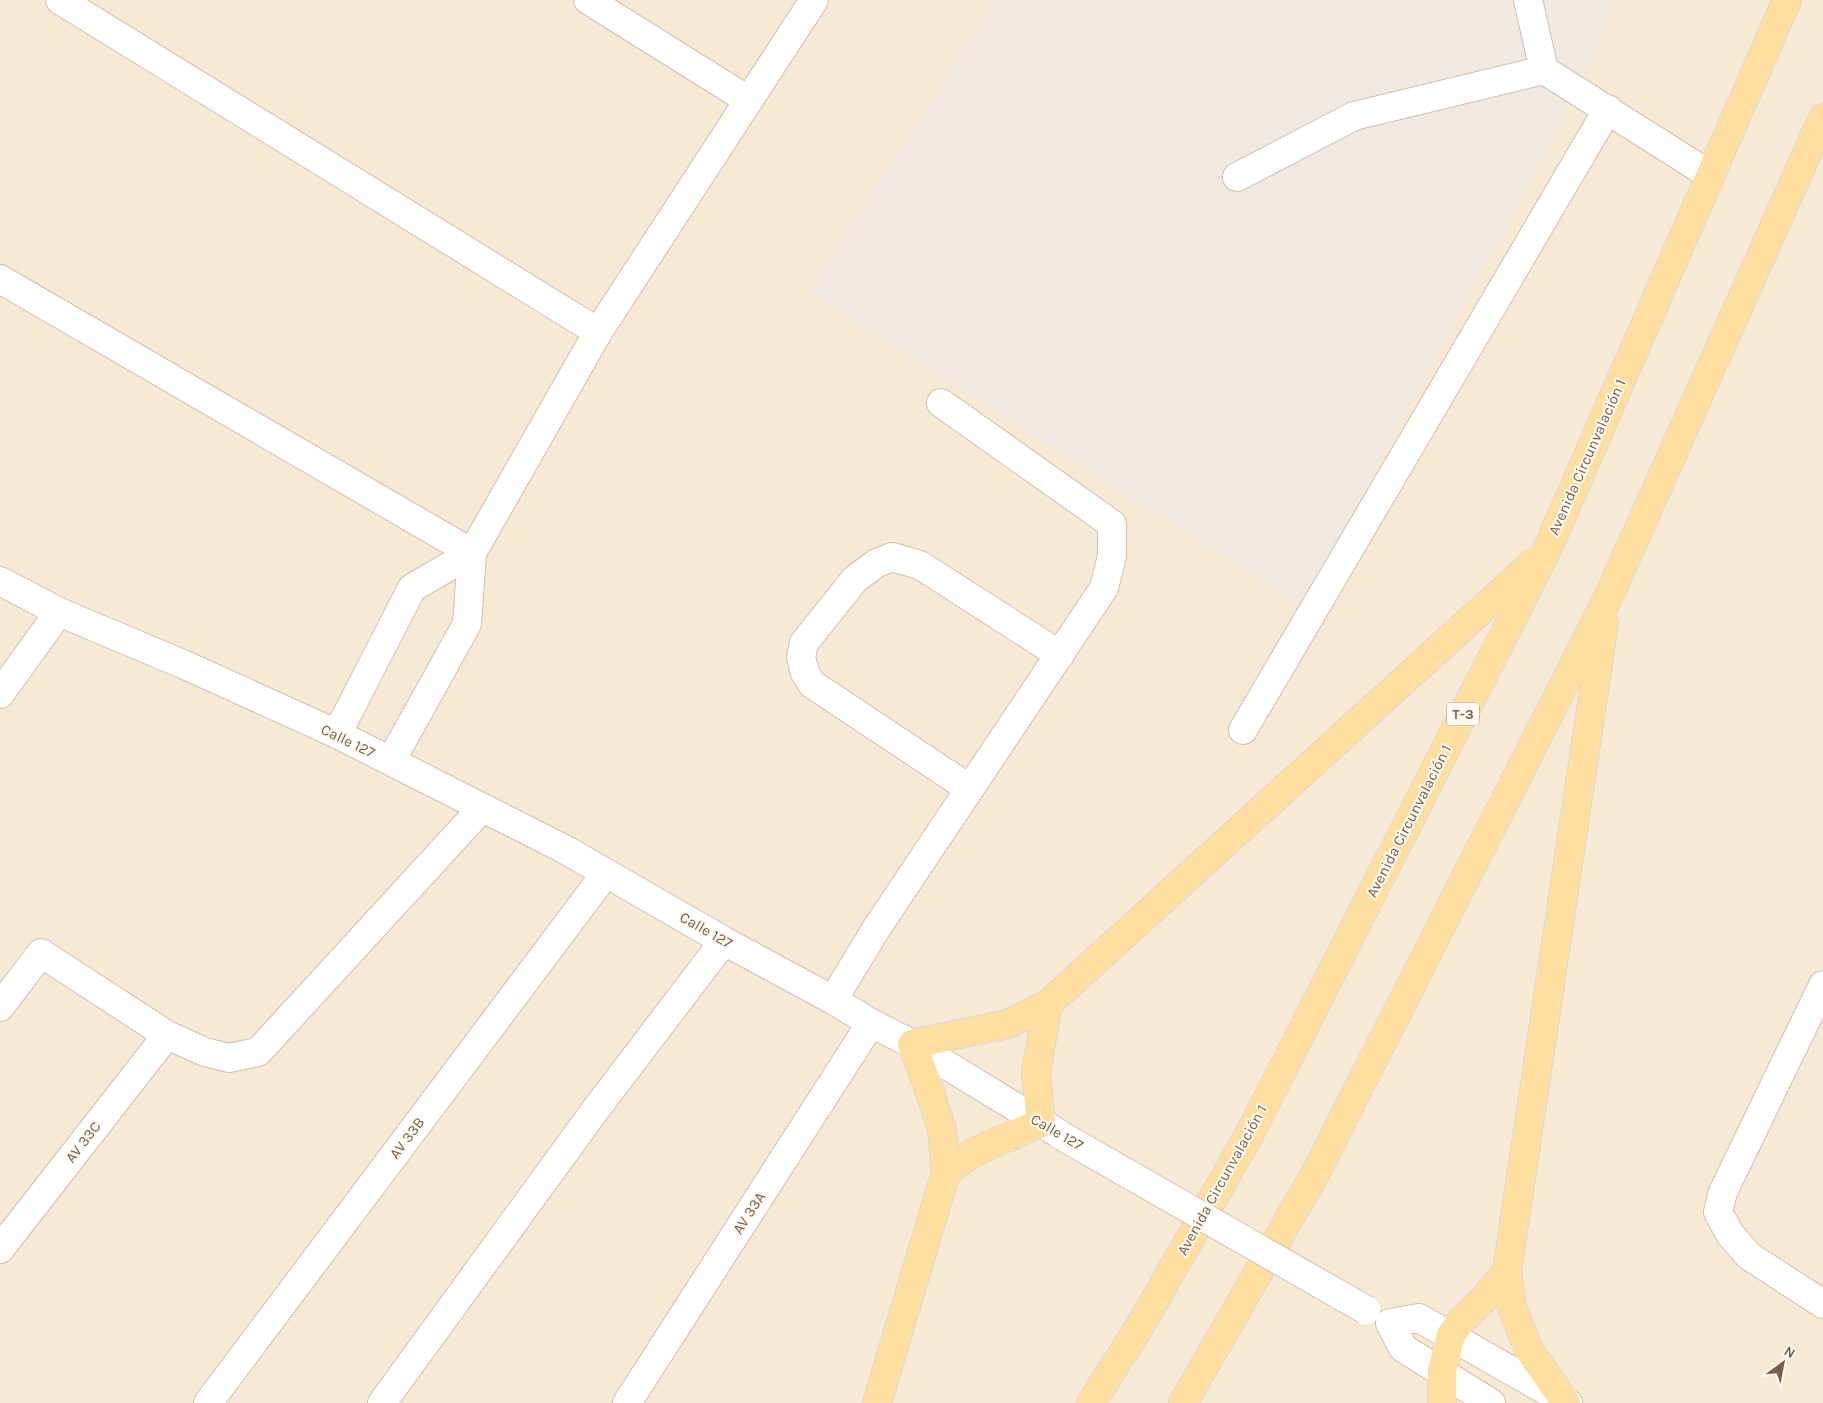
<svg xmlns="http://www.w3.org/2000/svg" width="1823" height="1403" viewBox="0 0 1823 1403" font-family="Karla,sans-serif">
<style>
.residential{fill:#f7e9d6}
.industrial{fill:#efe9e2}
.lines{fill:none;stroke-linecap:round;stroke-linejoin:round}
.minor-casing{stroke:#d2bfac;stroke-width:30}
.major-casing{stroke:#ddd5d0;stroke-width:30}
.minor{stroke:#fff;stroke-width:28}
.major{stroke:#ffdf9f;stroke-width:28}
.minor-bridge-casing{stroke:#d2bfac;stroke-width:30;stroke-linecap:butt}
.minor-bridge{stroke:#fff;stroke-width:28}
.labels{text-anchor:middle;stroke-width:4;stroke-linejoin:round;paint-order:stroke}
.shield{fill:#fffaf1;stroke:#a38c7b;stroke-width:1}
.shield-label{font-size:14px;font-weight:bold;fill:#7c5d49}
.street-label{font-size:15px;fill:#7c5d49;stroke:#fffaf1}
</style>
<rect width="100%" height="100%" fill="#fef7e9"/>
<path class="residential" d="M0,0h1823v1403h-1823z"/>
<path class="industrial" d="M997,0h618l-37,90 -276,516 -492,-314z"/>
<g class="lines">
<g class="minor-casing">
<path id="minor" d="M60,0l538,332
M588,0l160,100
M1528,0l16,70 166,105
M1237,177l117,-61 190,-46
M0,279l472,274
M0,581l59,31 126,53 152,69 229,116 158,91 109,59 38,23 41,21 146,89
M0,694l59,-82
M1243,730l365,-621
M337,734l75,-146 60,-35
M391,761l76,-137 5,-71 126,-221 216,-332
M970,789l-158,-105 -7,-11 -4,-16 3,-14 51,-64 22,-16 15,-6 28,8 140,90
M1823,985l-100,207 -5,20 12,22 19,22 74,48
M833,1000l43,-71 228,-341 8,-32v-32l-171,-121
M0,1007l41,-54 126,82 38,17 24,6 29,-6 224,-244
M0,1249l167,-214
M1390,1323l29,-5 149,85
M1390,1323l13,25 88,55
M208,1403l398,-530
M382,1403l214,-294 128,-168
M627,1403l244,-380"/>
</g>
<g class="major-casing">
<path id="major" d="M946,1172l25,-18 23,-11 47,-20 -5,-51 12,-68
M877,1403l69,-231 -4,-42 -13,-41 -17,-45 96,-20 40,-20 485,-441
M1091,1403l49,-77 108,-189 298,-585 241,-552
M1183,1403l132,-229 292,-574 216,-482
M1442,1403v-32l9,-36 10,-14 20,-19 26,-31
M1566,1403l-37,-53 -17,-43 -5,-36 97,-648"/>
</g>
<use href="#minor" class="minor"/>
<use href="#major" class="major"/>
<g class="minor-bridge-casing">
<path id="minor-bridge" d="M1062,1136l304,174"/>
</g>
<use href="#minor-bridge" class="minor-bridge"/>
</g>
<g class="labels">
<rect class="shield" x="1447" y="702.5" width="32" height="23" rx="4"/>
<g class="shield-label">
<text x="1463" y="719">T-3</text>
</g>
<g class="street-label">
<text transform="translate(1587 457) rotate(-66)" y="5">Avenida Circunvalación 1</text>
<text transform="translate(348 741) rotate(26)" y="5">Calle 127</text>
<text transform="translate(1409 821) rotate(-63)" y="5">Avenida Circunvalación 1</text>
<text transform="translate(706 930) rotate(30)" y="5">Calle 127</text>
<text transform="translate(1057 1132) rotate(30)" y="5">Calle 127</text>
<text transform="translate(407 1138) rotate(-53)" y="5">AV 33B</text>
<text transform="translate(83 1142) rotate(-52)" y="5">AV 33C</text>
<text transform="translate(1222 1180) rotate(-61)" y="5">Avenida Circunvalación 1</text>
<text transform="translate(749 1213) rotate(-57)" y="5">AV 33A</text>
</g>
</g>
<g transform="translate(1783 1363) rotate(32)" stroke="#fffaf1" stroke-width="4" paint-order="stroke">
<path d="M0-4L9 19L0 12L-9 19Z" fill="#7c5d49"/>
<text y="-8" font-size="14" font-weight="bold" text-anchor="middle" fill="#7c5d49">N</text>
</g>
</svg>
